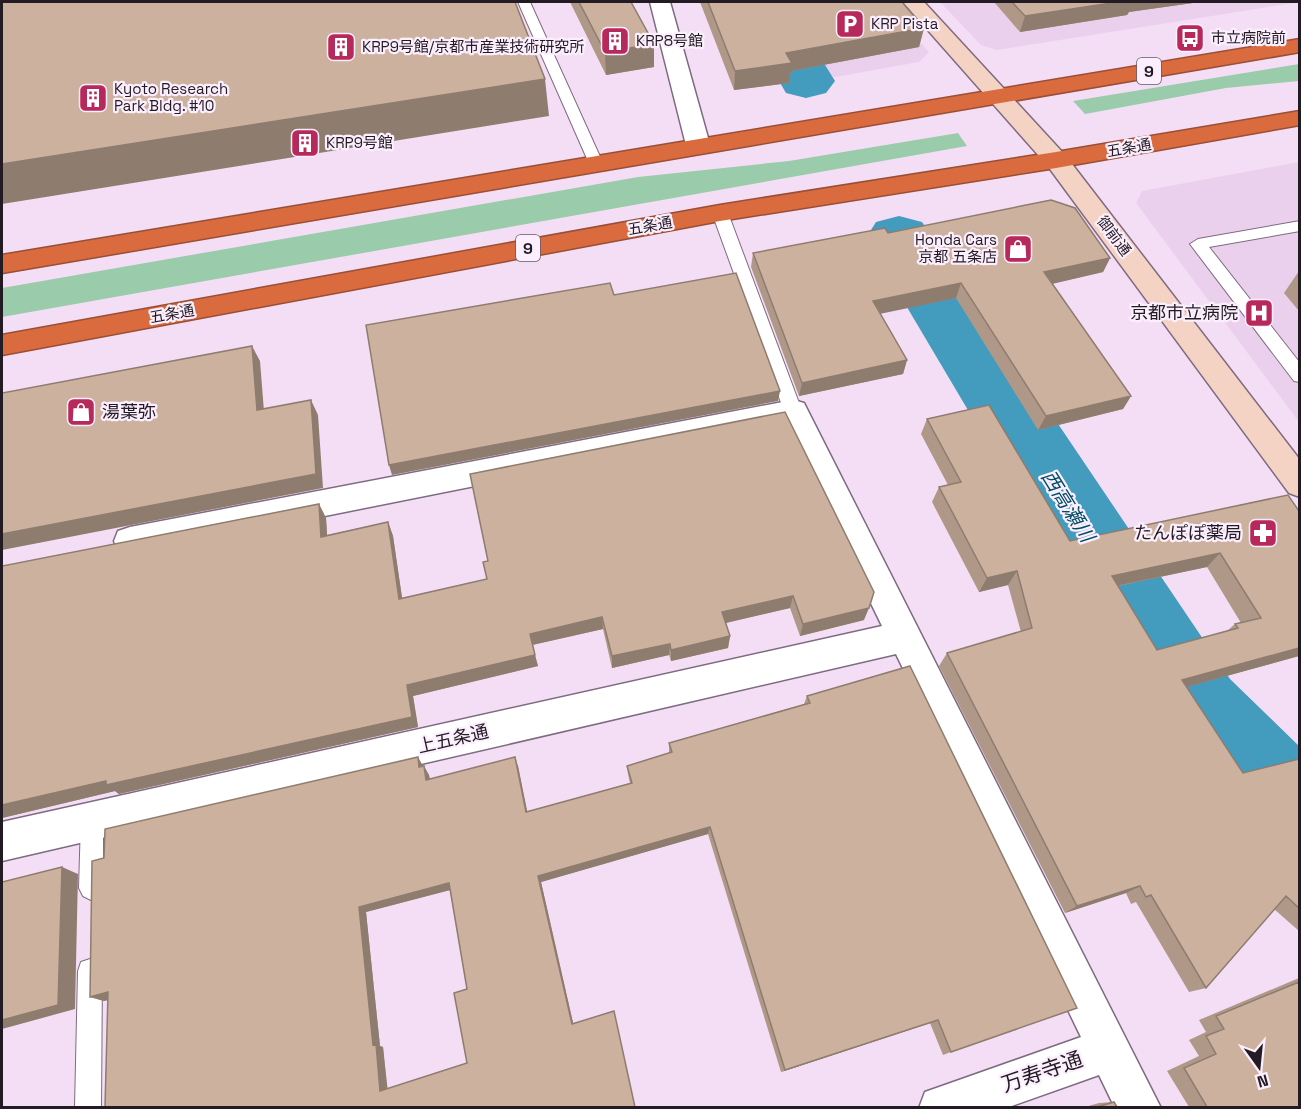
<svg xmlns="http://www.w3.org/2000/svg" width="1301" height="1109" viewBox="0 0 1301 1109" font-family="'Space Grotesk','Noto Sans JP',sans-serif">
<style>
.built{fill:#ebd0ed}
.green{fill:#9accab}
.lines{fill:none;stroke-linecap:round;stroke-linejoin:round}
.river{fill:#439bbe;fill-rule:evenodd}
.lane-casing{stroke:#7e6b80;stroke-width:2}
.street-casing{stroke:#7e6b80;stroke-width:3}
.secondary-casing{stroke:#7e6b80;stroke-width:3}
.highway-casing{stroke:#994f36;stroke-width:3}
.lane{fill:#fff;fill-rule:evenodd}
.street{fill:#fff;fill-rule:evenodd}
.secondary{fill:#f4d3c5;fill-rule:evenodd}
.highway{fill:#d96b3f;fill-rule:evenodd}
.wall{fill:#af9888;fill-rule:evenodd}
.shaded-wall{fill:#8e7c6f}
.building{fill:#cbb19e;stroke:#8e7c6f;stroke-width:1.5;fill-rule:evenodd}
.labels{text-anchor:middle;stroke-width:4.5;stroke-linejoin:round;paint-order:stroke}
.far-poi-label{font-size:15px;fill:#231b24;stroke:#fceffd;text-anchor:start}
.far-street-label{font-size:15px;fill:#231b24;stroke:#fceffd}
.shield{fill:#fceffd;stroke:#645b65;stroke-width:1.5}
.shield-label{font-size:16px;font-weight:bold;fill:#231b24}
.poi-label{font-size:18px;fill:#231b24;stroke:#fceffd;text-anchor:end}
.street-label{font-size:18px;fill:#231b24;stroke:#fceffd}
.water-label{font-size:20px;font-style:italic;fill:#004d66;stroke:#fceffd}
.near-street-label{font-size:21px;fill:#231b24;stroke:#fceffd}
</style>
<rect width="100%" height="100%" fill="#f4def6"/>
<path class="built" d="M776,2h109l44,50 -10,10 -100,18z
M940,2h360l-303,48 -16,-5z
M1299,162v260l-163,-219 6,-12z"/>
<path class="green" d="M1299,64v17l-73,7 -141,26 -12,-13z
M958,133l9,13 -965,171v-29l636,-111 151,-16z"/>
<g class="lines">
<path class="river" d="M733,2h53l49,79 -9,12 -20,5 -20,-5z
M899,216l23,6 308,457 70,68v118l-35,-14 -101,-110 -298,-503 10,-16z"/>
<g class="lane-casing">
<path id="lane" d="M518,2h12l72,159 -2,3 -5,2 -7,-5z
M720,208l8,5 74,198 -3,5 -6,2 -6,-2 -3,-5 -72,-198z
M1300,221v10l-91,16 91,116v19l-6,-1 -104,-137 8,-5z
M92,810l8,3 3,8v67l-4,8 -8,4 -8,-4 -4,-8 2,-67 3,-8z
M90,959l9,3 3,9 -1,137h-26l3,-137 3,-9z"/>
</g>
<g class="street-casing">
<path id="street" d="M650,2h20l40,143 -4,5 -8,2 -8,-2 -4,-5z
M793,400l11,3 4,8 353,697h-46l-16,-33 -93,33h-87l6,-16 156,-55 -185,-383 -894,207v-39l880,-196 -98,-202 -654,131 -12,-4 -4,-10 4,-10 12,-4z"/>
</g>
<g class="secondary-casing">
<path id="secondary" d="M903,2h21l141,153 235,305v37l-11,-4 -242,-328z"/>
</g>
<g class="highway-casing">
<path id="highway" d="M1300,39v13l-1298,221v-18z
M1300,111v14l-244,43 -336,53 -718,134v-20l718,-130 336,-53z"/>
</g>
<use href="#lane" class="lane"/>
<use href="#street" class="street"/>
<use href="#secondary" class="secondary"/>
<use href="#highway" class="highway"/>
</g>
<path class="wall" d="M570,2h61l23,65 -48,8z
M700,2h202l22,26 -5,19 -128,24 -2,12 -55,7z
M994,2h206l-71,10 -2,3 -107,17z
M888,233l222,25 -7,14 -51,12 79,112 -8,13 -85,21 -82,-132 -76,15 27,47 -4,14 -104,22 -48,-129 2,-14z
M1299,271v40l-15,-18z
M927,419l143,122 229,-30v145l-113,31 57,86 56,-14v172l-25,-22 -68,79 -17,4 -53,-90 -5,2 -5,-11 -61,20 -126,-247 8,-13 74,-21 -13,-47 -29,7 -47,-90 7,-15 9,-2 -27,-51zM1207,567l34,56 -6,1 -8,7 -70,19 -39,-64z
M470,474l394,146 -64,16 -10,-28 -64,15 4,13 -2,12 -57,13 -2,-6 -57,13 -9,-39 -71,16 6,21 -125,30 5,31 -299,67 -4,-3 -113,27v-252l317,-62 7,14 1,17 61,-13 5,14 9,62 85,-19 1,-18z
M807,696l144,356 -8,3 -13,-32 -149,49 -73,-238 -167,48 32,141 62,84h-530l3,-107 -4,1 -14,-4 333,-231 6,9 1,4 88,-13 9,46 103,-29 -2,-9 -1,-8 42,-13v-10l135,-39zM450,890l17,99v74l-80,26 -4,-42 -3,-1 -14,-134z
M1299,978v129h-110l-22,-36 32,-15 -10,-16 17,-8 -7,-12z
M1114,1102l3,5h-32l14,-4z"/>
<path class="shaded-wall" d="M1118,2h82l-71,10 -2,3 -107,17 5,-16z
M924,28l-5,19 -128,24 -2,12 -55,7 1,-19 51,-18z
M654,44v23l-48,8 -1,-23z
M545,79l4,37 -547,88v-40z
M1110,258l-7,14 -65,15 6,-15z
M961,283l-5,15 -86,18 3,-15z
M252,346l8,15 5,63 -8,-14z
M907,360l-4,14 -104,22 3,-13z
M780,391l-2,10 -386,74 -3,-10z
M1131,396l-8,13 -85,21 8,-14z
M311,400l7,15 5,73 -321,62v2v-18z
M319,504l7,14 2,32 -7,-13z
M388,522l5,14 11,75 -5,-12z
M1220,553l-13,14 -106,22 11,-13z
M1017,571l-9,14 -29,7 8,-14z
M793,596l-3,12 -69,16 1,-12z
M869,608l-5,12 -64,16 3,-12z
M602,617l1,12 -71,16 -2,-11z
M730,636l-2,12 -57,13v-11z
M670,644l-1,11 -57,13v-12z
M1299,648v8l-131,36 14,-12z
M535,655l3,11 -125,30 5,31 -299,67 -4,-3 -113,27v-13l405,-120z
M418,757l5,9 2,10 -6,-9z
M515,757l3,9 11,54 -3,-8z
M424,766l5,9 2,13 -5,-8z
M710,827l-2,7 -167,48 33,145 -2,-3 -34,-148z
M62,867l16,7 -3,135 -73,20v-9z
M449,883l5,6 -88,23 14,134 3,1 5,46 -8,-2 -7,-46 -14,-138z
M1140,886l-14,7 -61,20 12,-7z
M108,992l14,4 -18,5 -14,-4z
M938,1020l-8,3 -149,49 4,-2z"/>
<path class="building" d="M2,2h513l30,77 -543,85z
M579,2h52l23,42 -49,8z
M708,2h194l22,26 -138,25 6,10 -57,8z
M1012,2h106l-93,14z
M1051,200l24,8 35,50 -66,14 87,124 -85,20 -85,-133 -88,18 34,59 -105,23 -49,-130 132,-25 3,5z
M736,273l44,118 -391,74 -23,-140 244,-42 4,12z
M252,346l5,64 54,-10 5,74 -314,60v-141z
M989,405l81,136 218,-46 11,16v137l-117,32 61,93 56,-14v149l-13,-12 -80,92 -55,-93 -5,2 -6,-11 -63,20 -130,-253 85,-25 -15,-57 -30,7 -48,-91 22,-5 -34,-63zM1220,553l41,65 -26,6 3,4 -81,22 -45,-74z
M785,412l89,180 -5,16 -66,16 -10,-28 -71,16 8,24 -59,14 -1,-6 -58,12 -10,-39 -72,17 5,21 -128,30 5,32 -306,68v-4l-104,24v-239l317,-62 2,33 67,-15 11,77 88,-20 -4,-17 5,-1 -18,-87z
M910,666l167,342 -126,44 -13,-32 -153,50 -75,-243 -172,49 34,148 42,-13 21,96h-530l3,-115 -18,5 2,-136 12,-3 1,-29 313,-72 1,10 5,-1 2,14 89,-23 11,55 106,-29 -5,-17 45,-14 -3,-9 141,-40 -3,-7zM449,883l18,106 -13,4 13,70 -87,28 -4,-47 -3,1 -14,-138z
M62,867l-4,138 -56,15v-138z
M1299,982v125h-92l-23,-39 32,-14 -10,-18 18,-7 -8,-13z
M1114,1102l3,5h-20z"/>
<defs>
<g id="parking-square" transform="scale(1.5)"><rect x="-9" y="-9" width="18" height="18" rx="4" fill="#b7295a" stroke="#fceffd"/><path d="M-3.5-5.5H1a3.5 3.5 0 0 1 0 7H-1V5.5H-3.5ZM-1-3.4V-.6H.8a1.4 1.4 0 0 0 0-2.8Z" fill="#fff"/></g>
<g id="bus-square" transform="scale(1.5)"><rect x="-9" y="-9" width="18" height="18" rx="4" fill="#b7295a" stroke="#fceffd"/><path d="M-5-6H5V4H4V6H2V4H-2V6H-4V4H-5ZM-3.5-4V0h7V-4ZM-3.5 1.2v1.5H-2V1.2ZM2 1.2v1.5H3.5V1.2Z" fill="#fff"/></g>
<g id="building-square" transform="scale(1.5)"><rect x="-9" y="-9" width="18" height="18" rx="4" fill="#b7295a" stroke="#fceffd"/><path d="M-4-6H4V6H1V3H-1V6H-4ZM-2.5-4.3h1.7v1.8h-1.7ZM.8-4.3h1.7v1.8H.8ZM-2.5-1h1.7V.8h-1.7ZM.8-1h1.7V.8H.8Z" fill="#fff"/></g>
<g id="shop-square" transform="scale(1.5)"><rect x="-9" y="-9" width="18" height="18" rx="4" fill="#b7295a" stroke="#fceffd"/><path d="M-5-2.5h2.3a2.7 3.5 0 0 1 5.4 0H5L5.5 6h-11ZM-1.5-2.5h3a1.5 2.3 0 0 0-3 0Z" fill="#fff"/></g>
<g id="hospital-square" transform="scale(1.5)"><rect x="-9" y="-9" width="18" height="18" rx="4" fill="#b7295a" stroke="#fceffd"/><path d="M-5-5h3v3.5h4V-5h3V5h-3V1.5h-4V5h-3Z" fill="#fff"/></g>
<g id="pharmacy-square" transform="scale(1.5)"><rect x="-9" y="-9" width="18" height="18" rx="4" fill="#b7295a" stroke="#fceffd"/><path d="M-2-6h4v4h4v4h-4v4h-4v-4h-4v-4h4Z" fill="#fff"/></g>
</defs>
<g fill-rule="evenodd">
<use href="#parking-square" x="850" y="24"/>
<use href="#bus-square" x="1190" y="38"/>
<use href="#building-square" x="615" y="41"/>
<use href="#building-square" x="341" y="47"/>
<use href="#building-square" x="93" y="98"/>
<use href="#building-square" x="305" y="143"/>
<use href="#shop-square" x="1018" y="249"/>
<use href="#hospital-square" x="1259" y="313"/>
<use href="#shop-square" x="81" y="412"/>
<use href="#pharmacy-square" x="1263" y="533"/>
</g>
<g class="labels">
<g class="far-poi-label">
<text x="871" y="29">KRP Pista</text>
<text x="1211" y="43">市立病院前</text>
<text x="636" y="46">KRP8号館</text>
<text x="362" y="52">KRP9号館/京都市産業技術研究所</text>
<text x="114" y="94">Kyoto Research<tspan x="114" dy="17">Park Bldg. #10</tspan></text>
<text x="326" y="148">KRP9号館</text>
<text x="997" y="245" text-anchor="end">Honda Cars<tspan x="997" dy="17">京都 五条店</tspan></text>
</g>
<g class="far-street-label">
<text transform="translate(1129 148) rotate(-10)" y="5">五条通</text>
<text transform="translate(650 226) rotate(-10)" y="5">五条通</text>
<text transform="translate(1114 236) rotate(53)" y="5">御前通</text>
<text transform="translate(172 314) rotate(-10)" y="5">五条通</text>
</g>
<g class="shield">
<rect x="1137" y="58" width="24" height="26" rx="4.5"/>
<rect x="516" y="235" width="24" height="26" rx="4.5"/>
</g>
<g class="shield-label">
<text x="1149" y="77">9</text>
<text x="528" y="254">9</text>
</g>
<g class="poi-label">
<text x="1238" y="319">京都市立病院</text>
<text x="102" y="418" text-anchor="start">湯葉弥</text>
<text x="1242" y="539">たんぽぽ薬局</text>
</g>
<g class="street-label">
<text transform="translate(453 739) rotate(-13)" y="6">上五条通</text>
</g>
<g class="water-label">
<text transform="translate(1068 506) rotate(58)" y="7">西高瀬川</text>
</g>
<g class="near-street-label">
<text transform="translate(1042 1072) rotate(-19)" y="7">万寿寺通</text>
</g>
</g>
<rect width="1301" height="1109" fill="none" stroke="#231b24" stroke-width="6"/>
<g transform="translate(1259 1067) rotate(165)" stroke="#fceffd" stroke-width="4.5" paint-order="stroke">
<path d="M0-4.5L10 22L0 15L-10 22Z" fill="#231b24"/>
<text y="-9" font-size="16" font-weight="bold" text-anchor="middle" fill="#231b24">N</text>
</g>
</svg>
